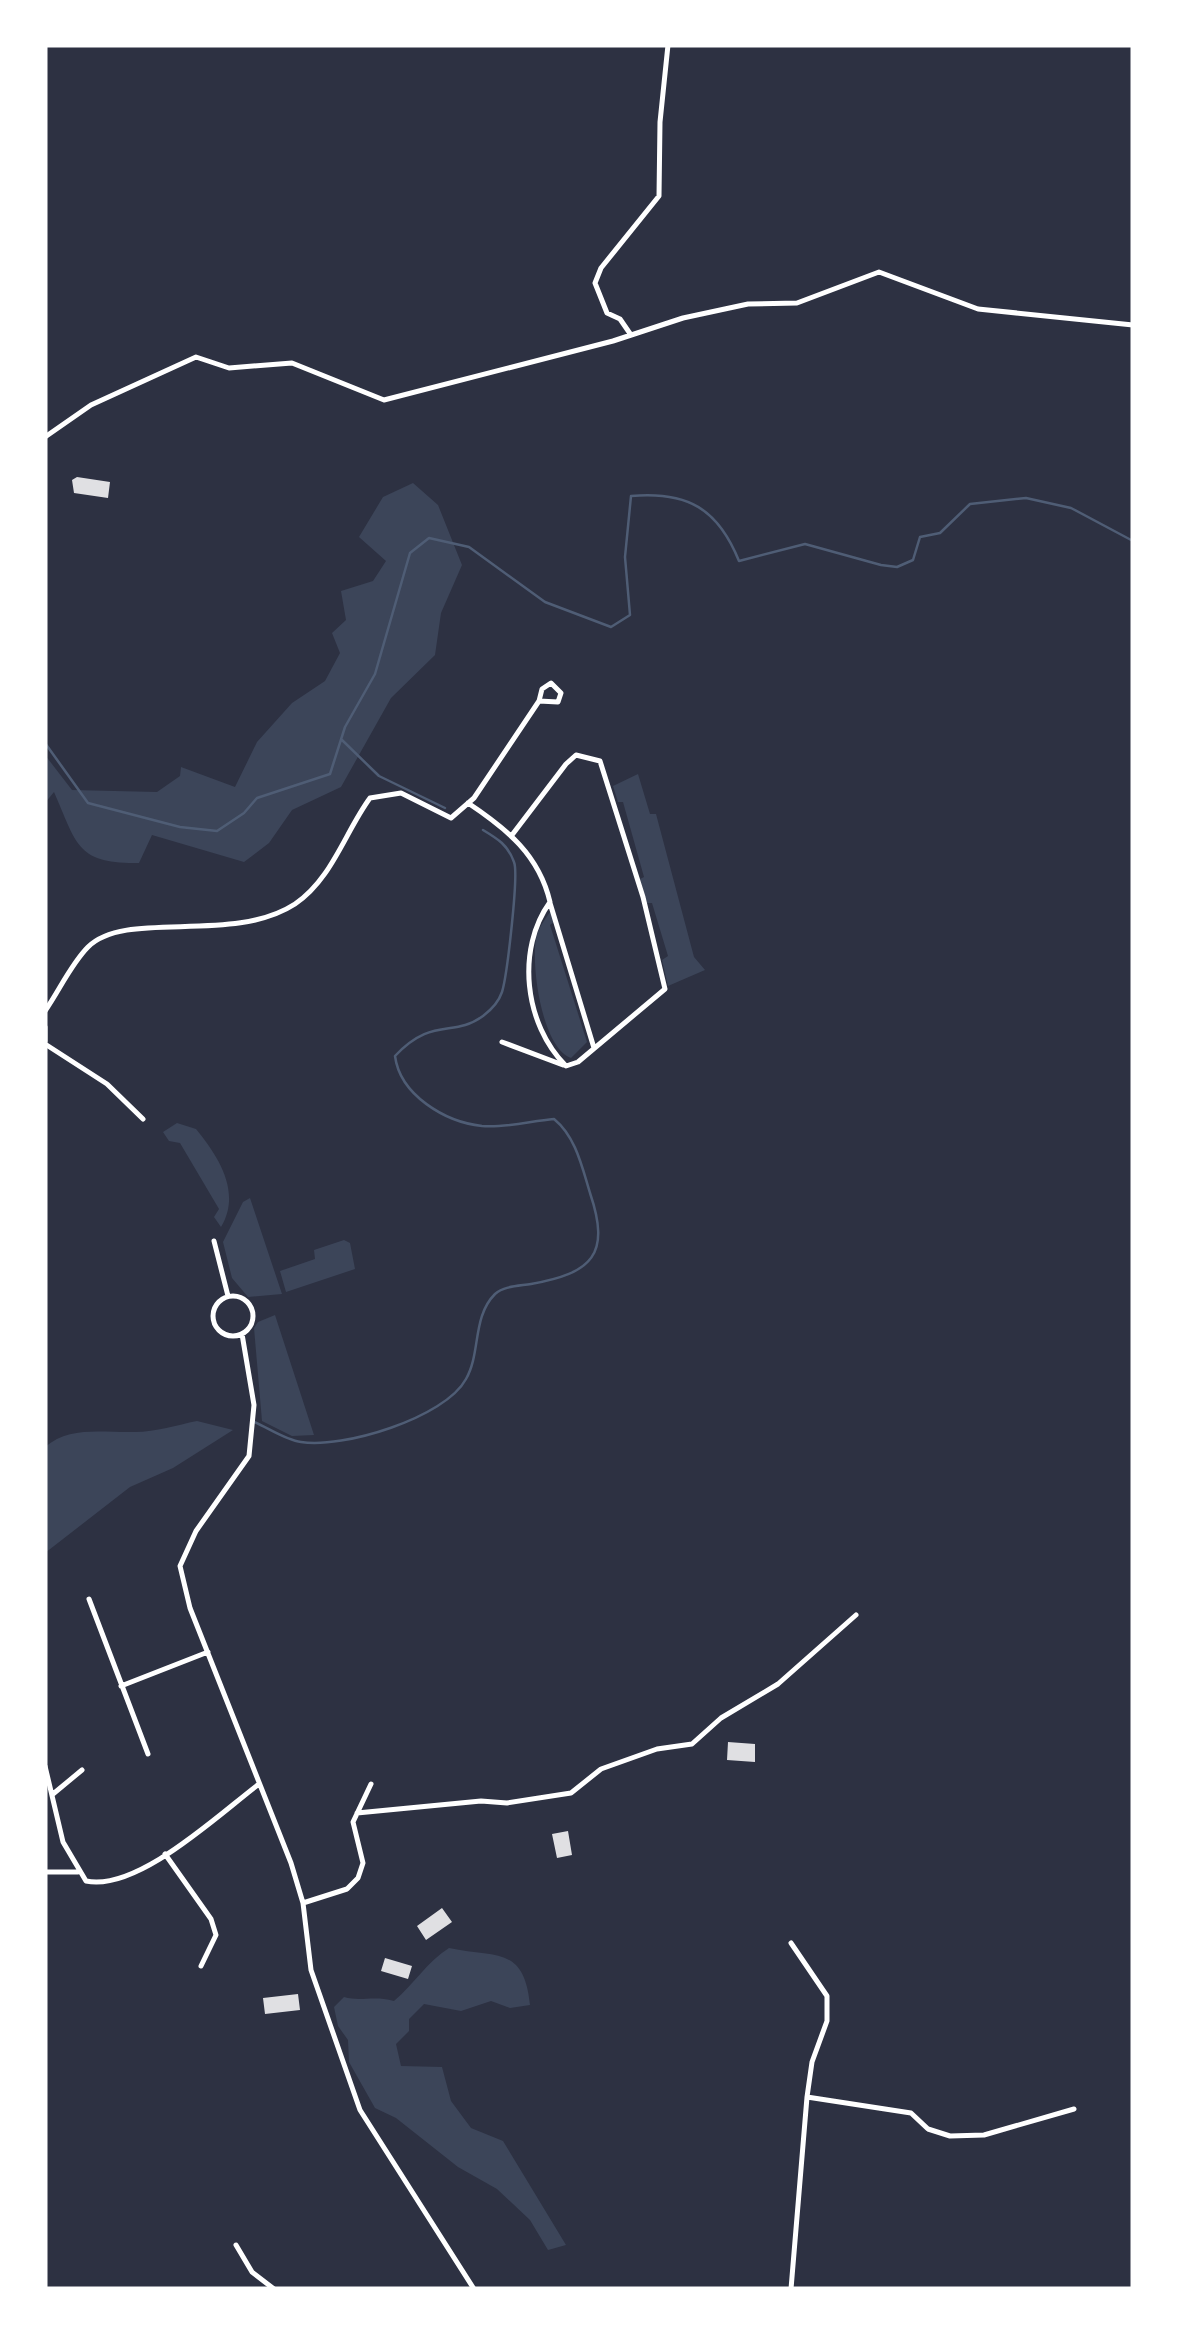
<svg xmlns="http://www.w3.org/2000/svg" width="1178" height="2334" viewBox="0 0 1178 2334" font-family="'PT Sans Narrow',sans-serif">
<style>
.green{fill:#3c4559}
.lines{fill:none;stroke-linecap:round;stroke-linejoin:round}
.stream{stroke:#4f5d75;stroke-width:2.5}
.building{fill:#e0e0e3}
.minor{stroke:#fff;stroke-width:5}
</style>
<rect width="100%" height="100%" fill="#2d3142"/>
<path class="green" d="M413,483l25,22 24,60 -21,48 -6,42 -44,43 -50,89 -49,23 -23,33 -25,19 -92,-27 -13,28c-63,1 -62,-19 -85,-71l-9,11v-48l27,35 85,2 23,-16 1,-9 54,20 22,-45 35,-39 33,-22 15,-28 -8,-20 14,-13 -5,-29 32,-10 13,-20 -27,-24 24,-40z
M638,774l12,40h6l38,143 11,13 -37,16 -6,-26 6,-4 -16,-53h-5l-7,-24 4,-2 -21,-75h-5l-5,-16z
M551,911l4,10 -5,4 37,117 -16,16c-29,-10 -40,-92 -35,-119 2,-11 9,-20 15,-28z
M177,1123l19,6c22,27 46,63 25,98l-7,-10 5,-8 -39,-66 -11,-2 -6,-9z
M250,1198l32,96 -34,3 -16,-19 -9,-36 20,-40z
M344,1240l6,3 5,26 -69,23 -6,-21 35,-12 -1,-9z
M275,1315l39,120 -22,1 -30,-15 -8,-93 4,-6z
M197,1421l36,9 -60,38 -43,19 -85,66v-106c25,-22 60,-14 90,-15 21,0 42,-7 62,-11z
M449,1948c46,10 75,-3 81,57l-20,3 -19,-7 -30,10 -37,-7 -15,15v12l-13,13 5,22 41,1 9,34 20,27 32,13 63,104 -18,5 -18,-30 -33,-31 -39,-22 -62,-49 -21,-10 -26,-46 -1,-22 -10,-14 -4,-19 10,-10c17,5 29,-2 50,4 21,-18 32,-38 55,-53z"/>
<g class="lines">
<path class="stream" d="M342,740l37,36 66,32
M45,743l43,60 92,24 37,4 27,-18 13,-15 73,-24 15,-47 30,-53 35,-121 19,-15 40,9 76,55 66,25 19,-12 -5,-58 6,-61c57,-5 87,13 108,65l66,-17 76,21 16,2 16,-7 7,-23 20,-4 30,-29 56,-6 45,10 62,33
M252,1421c15,6 33,19 49,21 41,7 144,-24 165,-63 15,-26 6,-62 29,-85 9,-8 24,-8 36,-10 61,-11 80,-29 59,-91 -8,-26 -14,-56 -36,-74 -23,2 -48,9 -72,7 -37,-4 -82,-31 -87,-70 38,-40 58,-18 88,-40 8,-6 16,-15 19,-24 5,-16 17,-118 12,-130 -6,-17 -16,-23 -31,-32"/>
</g>
<path class="building" d="M77,477l33,5 -2,16 -34,-5 -2,-13z
M728,1742l27,2v18l-28,-2z
M568,1831l4,24 -15,3 -5,-24z
M442,1908l10,14 -26,18 -9,-14z
M385,1958l27,8 -4,13 -27,-8z
M298,1994l2,16 -35,4 -2,-16z"/>
<g class="lines">
<path class="minor" d="M631,335l-11,-16 -13,-6 -12,-30 6,-15 58,-72 1,-74 8,-77
M45,437l46,-32 105,-48 33,11 63,-5 92,37 229,-59 70,-23 65,-14 49,-1 82,-31 99,37 155,16
M468,803c39,26 71,52 82,99 -34,47 -26,122 16,164l12,-4 87,-73 -22,-92 -43,-136 -24,-6 -10,9 -54,71
M550,903l44,145
M45,1011c14,-20 26,-47 43,-64 38,-38 144,-2 207,-43 37,-25 50,-72 75,-106l31,-5 50,25 23,-20 65,-97 3,-12 9,-6 10,10 -3,9 -19,-1
M45,1027v14
M502,1042l61,23
M45,1044l62,40 36,35
M214,1241l14,55
M213 1316a20 20 0 1 1 40 0a20 20 0 1 1-40 0Z
M242,1334l12,71 -5,51 -53,75 -16,35 10,42 101,255 12,40 8,67 49,140 114,179
M89,1599l59,155
M121,1686l87,-34
M45,1766l18,76 23,39c51,11 132,-66 173,-97
M53,1794l29,-24
M357,1813l124,-12 26,2 64,-10 30,-24 56,-20 35,-5 29,-26 57,-34 78,-69
M165,1854l46,65 5,16 -15,31
M45,1872h33
M303,1903l44,-14 11,-11 5,-15 -10,-41 18,-38
M807,2097l104,16 17,16 22,7 34,-1 90,-26
M236,2245l16,27 22,17
M791,2289l16,-192 5,-35 15,-41v-25l-36,-53"/>
</g>
<rect width="1178" height="2334" fill="none" stroke="#ffffff" stroke-width="95"/>
</svg>
